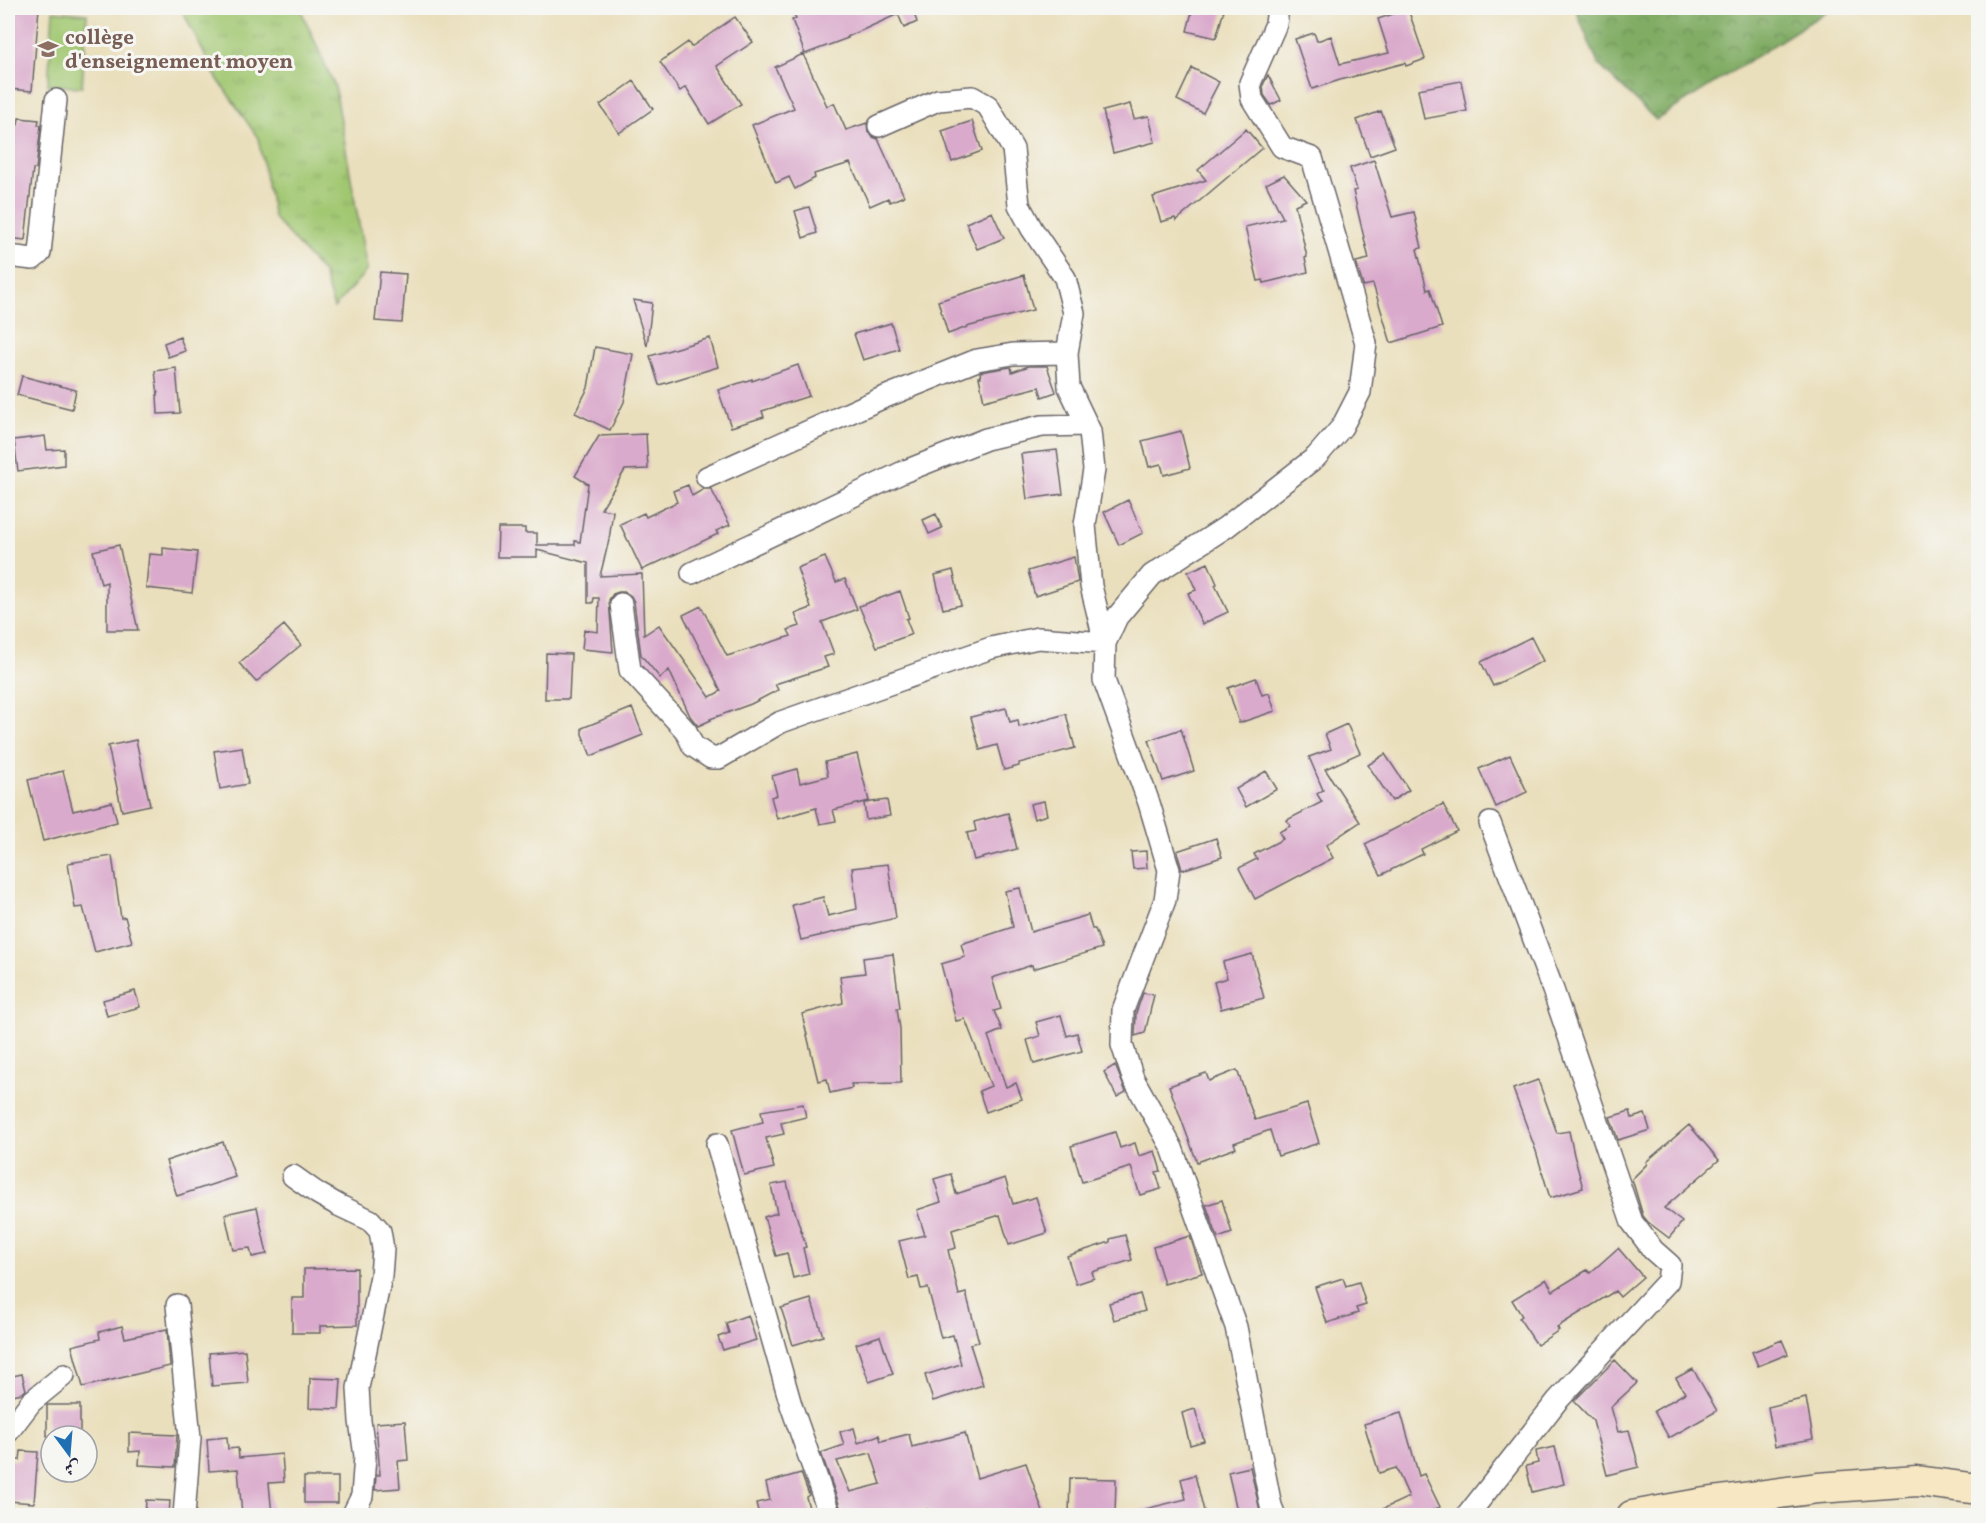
<svg xmlns="http://www.w3.org/2000/svg" width="1986" height="1523" viewBox="0 0 1986 1523" font-family="Vollkorn,Amiri,serif">
<style>
.grass{fill:url(#grass-tufts);stroke:#627456;stroke-width:1.5}
.forest{fill:url(#forest-crowns);stroke:#51674f;stroke-width:1.5}
.pitch{fill:#a1c771;stroke:#627456;stroke-width:1.5}
.building{fill:#daaacc;fill-rule:evenodd}
.lines{fill:none;stroke-linecap:round;stroke-linejoin:round}
.minor-casing{stroke:#686468;stroke-width:24}
.secondary-casing{stroke:#686468;stroke-width:33}
.path{stroke:#686468;stroke-width:3;stroke-dasharray:1.5 4.5;stroke-linecap:butt}
.minor{stroke:#fff;stroke-width:21}
.secondary{stroke:#f7e8c3;stroke-width:30}
.labels{text-anchor:middle;stroke-width:6;stroke-linejoin:round;paint-order:stroke}
.education-label{font-size:21px;font-weight:bold;fill:#785e54;stroke:#f6f6f2;text-anchor:start}
</style>
<defs>
<pattern id="grass-tufts" width="24" height="20" patternUnits="userSpaceOnUse" patternTransform="scale(1.5)"><rect width="24" height="20" fill="#a1c771"/><path d="M3 7l-1-3M5 7V3M7 7l1-3M15 17l-1-3M17 17v-4M19 17l1-3" fill="none" stroke="#8aab63"/></pattern>
<pattern id="forest-crowns" width="20" height="18" patternUnits="userSpaceOnUse" patternTransform="scale(1.5)"><rect width="20" height="18" fill="#80ac63"/><path d="M2 6a3 3 0 1 1 6 0M12 15a3 3 0 1 1 6 0" fill="none" stroke="#688c53"/></pattern>
</defs>
<rect width="100%" height="100%" fill="#f6f6f2"/>
<filter id="ink" filterUnits="userSpaceOnUse"><feTurbulence type="fractalNoise" baseFrequency=".0167" numOctaves="2"/><feDisplacementMap in="SourceGraphic" scale="12" xChannelSelector="R" yChannelSelector="G"/><feConvolveMatrix kernelMatrix="1 2 1 2 8 2 1 2 1" color-interpolation-filters="sRGB"/></filter>
<filter id="wash" filterUnits="userSpaceOnUse"><feTurbulence type="fractalNoise" baseFrequency=".008" numOctaves="4" result="noise"/><feDisplacementMap in="SourceGraphic" scale="24" xChannelSelector="R" yChannelSelector="G"/><feGaussianBlur stdDeviation="1.35" result="paint"/><feColorMatrix in="noise" values="0 0 0 0 0 0 0 0 0 0 0 0 0 0 0 0 0 1.4 0 .05"/><feComposite in="paint" operator="in"/></filter>
<g filter="url(#wash)">
<rect width="100%" height="100%" fill="#eadfbc"/>
<path class="grass" d="M181,8h119l35,79 32,183 -33,38 -11,-35 -49,-55 -16,-80 -43,-63z"/>
<path class="forest" d="M1575,8h257l-176,112 -58,-56z"/>
<path class="pitch" d="M53,11l34,3 -5,73 -34,-2z"/>
<g id="blocks">
<path class="building" d="M10,8h29l-7,83 -24,-2v-57z
M789,8h123l5,14 -13,6 -6,-14 -51,23 1,1 -43,16 -13,-34 4,-1z
M1193,8h21l10,2 -8,28 -29,-7z
M1408,9l17,50 -19,7 -1,-3 -65,17 -28,9 -17,-50 19,-6 3,8 14,-5 9,28 49,-11 -11,-34z
M735,17l18,25 -36,24 24,38 -32,20 -23,-37 -6,4 -20,-29 28,-20 3,5z
M803,54l24,52 7,-3 12,27 21,-7 1,9 5,5 5,2 26,57 -14,6 -2,-4 -18,8 -20,-43 -36,11 1,4 -20,11 -6,-12 -13,6 -24,-58 42,-17 -19,-41z
M1192,68l27,14 -16,31 -26,-13z
M1268,75l13,25 -10,5 -7,-10 -1,-10z
M634,81l19,28 -34,24 -19,-28z
M1461,81l6,30 -43,8 -6,-30z
M1130,104l4,15 15,-3 6,26 -42,11 -10,-42z
M1381,111l14,36 -25,9 -13,-36z
M19,118l20,2 -1,5h3l-5,44h-3l-8,71 -17,-2v-83l3,-31 7,1z
M972,121l10,30 -30,11 -10,-31z
M1246,129l16,19 -86,73 -1,-3 -14,4 -8,-25 53,-17 -8,-10z
M1374,160l18,57 22,-5 8,36 -5,1 10,41 3,-1 12,38 -51,16 -18,-59 -10,2 -7,-24 13,-3 -16,-68 4,-1 -7,-22z
M1284,175l22,25 -11,5 12,52 -2,1 3,14 -44,11 -1,-3 -5,1 -13,-54 38,-9 -17,-34z
M809,207l8,26 -14,5 -8,-27z
M992,212l12,26 -27,11 -11,-26z
M380,272l26,2 -4,49 -27,-2z
M1024,275l9,35 -63,16 -22,8 -10,-33z
M633,300l19,3 -5,43z
M891,323l8,26 -36,11 -9,-26z
M180,337l5,14 -17,6 -4,-14z
M710,338l8,29 -59,18 -9,-29z
M595,347l38,7 -9,48 -14,28 -35,-17 13,-25z
M798,365l11,31 -47,15 2,6 -33,10 -13,-37 34,-11v2z
M1029,366h18l9,26 -14,5 -3,-10 -55,14 -5,-24h2l-1,-5 31,-5 1,5z
M176,368l4,45 -22,1 -1,-19h1l-3,-24z
M22,376l54,14 -4,19 -55,-14z
M1181,431l9,37 -26,7 -3,-11 -12,3 -7,-26z
M646,434l2,35 -23,1 -24,39 12,2 -4,29 -9,36 42,-2 2,61 15,-10 51,72 11,-6 -38,-76 18,-9 26,50 64,-20 -3,-6 12,-4 -5,-12 16,-6 -14,-40 28,-11 11,25 9,-3 12,30 -35,13 12,32 -10,3 4,10 -53,17 3,6 -27,14 -41,15 1,1 -13,6 -8,-10 -21,-46 -9,8 -19,-23 -7,-53 -3,-6 -6,-4h-6l-6,2 -4,6 4,52 -31,-3 2,-19 14,2 1,-34h-5l-1,5h-5v-40l-51,-13v7h-40l1,-29h27v5h12v12h38v-4l5,1 8,-58 -13,-8 24,-40z
M45,436l2,14 17,-1v16l-46,6 -4,-31z
M1057,450l6,44 -36,5 -6,-45z
M688,485l4,11 12,-7h7l19,36 -14,6 2,3 -76,36 -22,-46 24,-11 2,4 31,-15 -4,-11z
M1128,500l15,33 -24,12 -15,-33z
M936,514l6,14 -13,6 -6,-14z
M119,545l19,85h-31v-48l-6,2 -8,-33z
M163,548l34,4 -5,41 -46,-5 3,-34 14,1z
M1074,557l4,25 -43,14 -7,-25z
M1208,563l9,21 -2,1 13,27 -26,12 -14,-31 8,-3 -8,-18z
M953,570l8,35 -18,4 -8,-34z
M900,591l9,27 -3,1 6,15 -35,13 -18,-41z
M284,625l17,20 -45,37 -17,-19z
M1531,637l12,24 -50,25 -12,-24z
M546,653l25,1 -2,45h-24z
M1256,678l6,17 7,-2 6,18 -36,12 -11,-35z
M632,708l11,27 -52,21 -9,-22v-6z
M1006,708l4,14 8,-2 1,7 47,-13 9,34 -56,15v3l-15,4 -7,-25 -17,5 -9,-33z
M1347,724l13,29 -35,16 35,53 -34,23 7,13 -78,41 -16,-31 18,-9 -3,-5 29,-15 -4,-7 11,-6 -3,-6 35,-18 -5,-8 6,-4 -14,-33 22,-8 -6,-15z
M1181,729l13,42 -31,10 -14,-41z
M136,740l14,65 -28,6 -14,-65z
M242,747l6,37 -28,5 -6,-38z
M857,754l12,47 -36,9 3,11 -16,3 -4,-16 -39,11 -6,-22 6,-2 -5,-19 25,-7 3,14 28,-7 -3,-14z
M1385,754l24,36 -17,11 -24,-36z
M1510,755l17,37 -31,15 -17,-38z
M63,771l10,40 39,-9 5,20 -74,19 -15,-61z
M1266,771l11,18 -31,18 -10,-18z
M887,800l3,16 -24,4 -2,-17z
M1044,801l3,14 -13,4 -4,-15z
M1443,804l14,27 -36,18 2,5 -42,21 -16,-31z
M1008,813l9,36 -43,11 -7,-27 9,-2 -2,-9z
M1216,838l6,19 -40,13 -5,-19z
M1146,851l1,17 -14,1 -2,-17z
M112,856l9,62 4,-1 7,25 -37,10 -12,-45 -8,1 -7,-45z
M888,864l8,54 -95,22 -9,-35 31,-8 5,19 29,-7 -5,-41z
M1020,888l11,44 57,-17 4,14h3l7,19 -69,21 -1,-4 -40,13 9,31 -7,2 8,19 -14,6 18,51 10,-4 6,16 -36,13 -7,-21 12,-5 -26,-67 -9,2 -15,-57 24,-7 -4,-13 52,-17 -8,-36z
M893,954l7,54h-3l3,21 1,54 -50,1 1,4 -22,5 -3,-14 -9,2 -16,-67 41,-11 -3,-27 25,-3 -2,-15z
M1252,954l12,44 -43,11 -7,-27 13,-4 -4,-16z
M135,991l5,16 -33,9 -4,-16z
M1143,993l11,2 -9,38 -10,3 1,-23z
M1061,1015l6,21 10,-3 5,18 -48,13 -7,-24 13,-4 -4,-14z
M1115,1065l11,27 -9,5 -13,-25z
M1237,1070l18,50 52,-16 12,39 -41,13 -8,-26 -36,13 2,5 -39,14 -28,-76 37,-13 3,8z
M1538,1080l19,53 12,-2 5,24 9,33 -33,10 -14,-47 -23,-62z
M803,1104l3,13 -25,6 3,11 -18,4 8,30 -30,7 -12,-45 31,-8 -2,-11z
M1630,1111l2,7 13,-4 5,16 -32,10 -8,-23z
M1689,1125l30,35 -55,48 18,14 -13,16 -21,-16 -5,-6 -11,-37 15,-15 -1,-2z
M1115,1132l5,16 15,-5 4,13 16,-5 6,20 -5,1 5,17 -21,6 -9,-28 -49,15 -11,-36z
M223,1142l12,35 -58,19 -11,-35z
M951,1174l5,20 49,-16 8,26 23,-7 11,36 -38,12 -9,-30 -48,15 4,18 -8,2 11,45 7,-2 13,49 -9,2 13,41 -50,16 -8,-26 36,-11 -8,-29 -12,3 -13,-50 -7,1 -3,-12 -9,2 -10,-38 26,-6 -8,-25 24,-8 -7,-23z
M787,1182l6,26h1l12,39 -3,1 6,26 -16,4 -6,-25 -11,3 -12,-39 13,-4 -6,-28z
M1222,1200l10,33 -14,5 -12,-33z
M257,1207l10,47 -15,3 -2,-9 -17,2 -8,-36z
M1125,1235l7,25 -40,12 2,6 -18,6 -9,-28 43,-14v-3z
M1190,1236l12,37 -38,11 -11,-37z
M1618,1248l25,29 -23,20 -5,-6 -58,36 2,3 -22,15 -18,-27 3,-2 -10,-16 34,-21 7,12 34,-21 3,3z
M357,1268v57l-37,1v7h-28v-35h12v-29z
M1343,1278l3,8 13,-4 7,23 -10,3 2,5 -31,10 -12,-36z
M1140,1294l5,17 -31,9 -5,-17z
M811,1299l12,37 -30,9 -12,-37z
M748,1315l8,25 -33,10 -5,-13 11,-4 -3,-10z
M122,1326l3,12 42,-9 3,37 -87,21 -11,-41 28,-7 -1,-7z
M880,1336l13,38 -24,8 -13,-38z
M1782,1340l6,14 -30,12 -6,-14z
M245,1350l3,33 -36,3 -3,-33z
M1615,1360l22,23 -26,24 7,25 11,-2 10,37 -32,8 -14,-54 -19,-20z
M1693,1369l24,42 -48,27 -15,-27 31,-18 -9,-15z
M22,1374l4,16 -4,3 -14,3v-19z
M310,1378l31,1 -2,30 -30,-1z
M1806,1398l7,41 -38,7 -7,-39z
M47,1405h33v31h-33z
M1195,1409l9,32 -14,4 -8,-32z
M1401,1413l18,63 5,-2 16,33 -18,8h-52l39,-18 -13,-29 -17,5 -15,-49z
M405,1421l3,39 -10,1 2,27 -25,2 1,-15h4l-4,-52z
M854,1428l4,15 21,-8 2,6 28,-7 3,13 53,-14 12,45 49,-15 18,52h-115l-2,-6 -25,6h-40l-2,-5 -17,5 -22,-62 23,-8 -4,-13zM871,1453l10,31 -31,8 -13,-31z
M129,1433l48,2 -2,32 -36,-2 1,-14 -11,1z
M227,1437l1,12 10,-1 1,10 43,-4 2,28 -15,1 3,32h-30l-4,-46 -29,2 -2,-32z
M1555,1447l9,37 -32,8 -6,-26 12,-3 -2,-12z
M21,1451l17,1 -4,51 -26,-2v-41h12z
M1250,1467l11,48h-23l-10,-43z
M801,1473l8,22 -3,2 5,18h-52l-3,-12 14,-3 -4,-17z
M1195,1475l10,40h-63l-1,-5 45,-11 -5,-20z
M304,1477h34v26h-34z
M1070,1478l46,1 -1,36h-46z
M146,1500l24,1 -1,14h-24z"/>
</g>
</g>
<g filter="url(#ink)">
<use href="#blocks" fill-opacity="0" stroke="#686468" stroke-width="1.5"/>
<g class="lines">
<g class="minor-casing">
<path id="minor" d="M8,256l25,3 7,-6 16,-153
M707,477l173,-78 97,-39 36,-6 54,-1
M692,573l211,-101 83,-33 56,-13 45,-1
M621,604l9,66 56,61 7,15 18,12h8l62,-36 210,-74 47,-10 67,5 -14,-57 -6,-61 9,-55 -4,-39 -21,-44 -2,-34 7,-40 -9,-35 -33,-49 -13,-24 -6,-56 -25,-43 -16,-9 -34,3 -59,26
M717,1144l74,261 39,111
M293,1176l24,17 21,12 32,15 10,11 3,18 -2,27 -23,112 2,33 5,35 -3,40 -10,20
M177,1305l13,133 -6,78
M8,1432l23,-30 33,-27
M1275,1516l-4,-10 -35,-179 -64,-179 -39,-70 -11,-33 1,-35 42,-110 4,-30 -20,-67 -45,-123 1,-37 12,-26 35,-42 74,-48 90,-70 26,-30 18,-35 6,-49 -54,-185 -30,-11 -30,-48 -2,-16 26,-59 2,-16
M1467,1516l90,-115 111,-120 2,-16 -17,-15 -21,-28 -79,-232 -63,-167"/>
</g>
<g class="secondary-casing">
<path id="secondary" d="M1632,1516l73,-13 113,-15 99,-7 61,8"/>
</g>
<path class="path" d="M8,832l3,26"/>
<use href="#minor" class="minor"/>
<use href="#secondary" class="secondary"/>
</g>
</g>
<defs>
<g id="school-bare" transform="scale(1.62)"><path d="M0-5L7-2L0 1L-7-2ZM-4 1L0 2.5L4 1V4Q0 6-4 4Z" fill="#8d6e63" stroke="#f6f6f2" stroke-width="2.5" paint-order="stroke"/></g>
</defs>
<g fill-rule="evenodd">
<use href="#school-bare" x="48" y="49"/>
</g>
<g class="labels">
<g class="education-label">
<text x="65" y="44">collège<tspan x="65" dy="24">d'enseignement moyen</tspan></text>
</g>
</g>
<rect width="1986" height="1523" fill="none" stroke="#f6f6f2" stroke-width="30"/>
<g transform="translate(69 1454) rotate(164)"><circle r="28" fill="#f6f6f2" stroke="#a1a1a9" stroke-width="1.5"/>
<path d="M0-4.5L10 22L0 15L-10 22Z" fill="#1f6fb2"/>
<text y="-9" font-size="16" font-weight="bold" text-anchor="middle" fill="#22223b">ش</text>
</g>
</svg>
